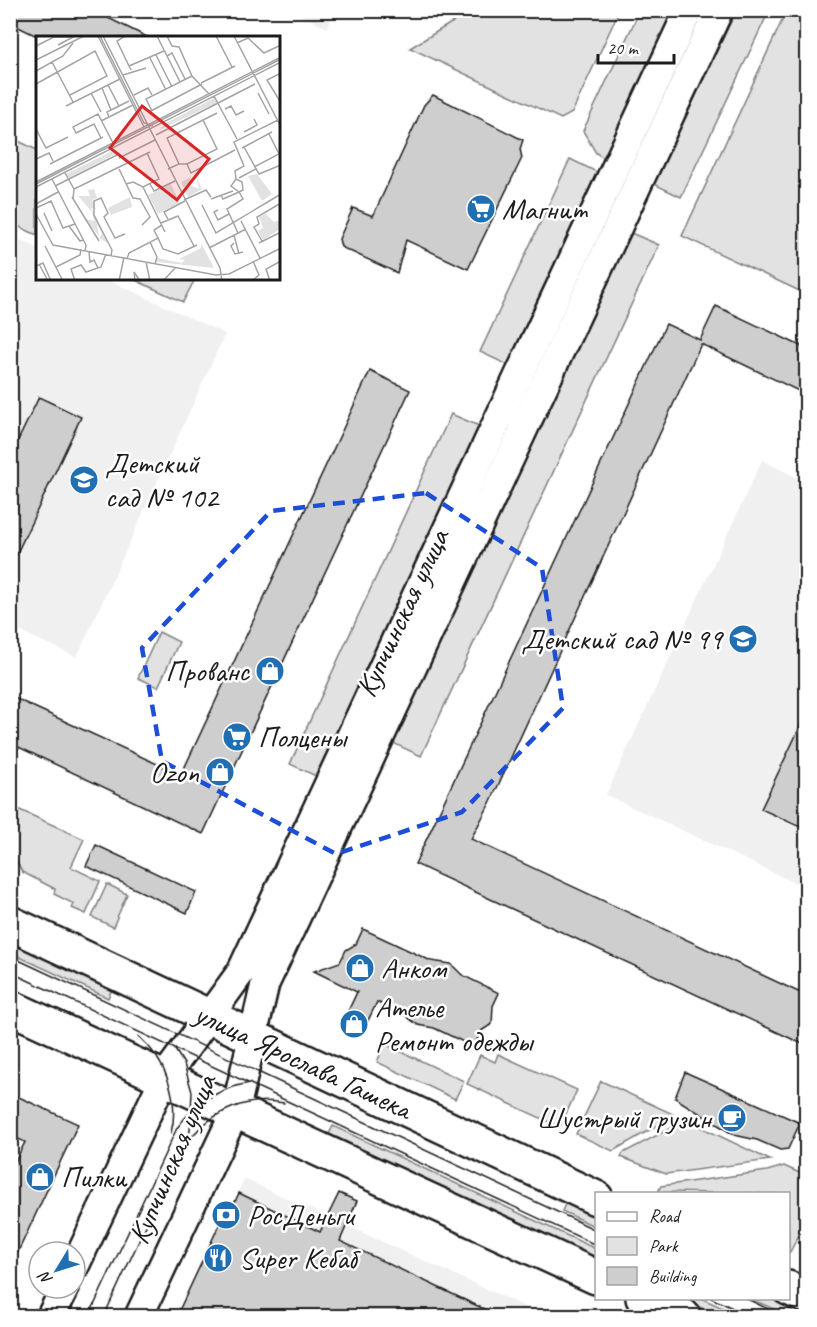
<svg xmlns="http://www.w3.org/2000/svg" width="817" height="1327" viewBox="0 0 817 1327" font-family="Caveat,sans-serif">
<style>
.built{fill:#f0f0f0}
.green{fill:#e2e2e2;stroke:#7f7f7f;stroke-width:1.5}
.building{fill:#cecece;stroke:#1c1c1c;stroke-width:1.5}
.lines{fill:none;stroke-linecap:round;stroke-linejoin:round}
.street-casing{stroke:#1c1c1c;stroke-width:32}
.secondary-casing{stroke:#1c1c1c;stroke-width:38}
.street{stroke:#fff;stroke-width:27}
.secondary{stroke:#fff;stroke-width:33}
.tram{stroke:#1c1c1c;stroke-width:1.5}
.marked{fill:none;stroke:#1d4ed8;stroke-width:4.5;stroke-dasharray:12 8;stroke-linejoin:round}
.labels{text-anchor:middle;stroke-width:5;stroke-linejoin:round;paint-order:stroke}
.poi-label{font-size:30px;fill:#1c1c1c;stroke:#fff;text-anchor:start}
.street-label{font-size:30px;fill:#1c1c1c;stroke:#fff}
.inset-road{fill:none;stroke:#a4a4a4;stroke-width:1.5}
.view{fill:#d62828;fill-opacity:0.15;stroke:#d62828;stroke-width:3}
.inset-edge{fill:none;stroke:#1c1c1c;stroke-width:3}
</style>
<rect width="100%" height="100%" fill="#fff"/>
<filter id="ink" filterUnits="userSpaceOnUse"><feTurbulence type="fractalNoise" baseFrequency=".0167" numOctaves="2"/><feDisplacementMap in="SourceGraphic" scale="12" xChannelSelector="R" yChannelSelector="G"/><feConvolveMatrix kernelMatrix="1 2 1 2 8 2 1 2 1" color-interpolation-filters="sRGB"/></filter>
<g filter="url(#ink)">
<path class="built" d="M292,11h42l-7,17z
M10,235l27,13 1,31h68l119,55 -148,323 -66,-30z
M762,460l44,22v406l-200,-93z
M244,1179l301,137h-361z"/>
<path class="green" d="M640,10l33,1 -69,147 -8,-5 -13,-22z
M787,10l19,1v283l-124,-58z
M471,11v-1l148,1 -47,102 -11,6 -151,-71z
M736,11h33l-88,186 -27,-13z
M10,137l27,13v85l-26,-12z
M570,159l27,13 -89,193 -28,-13z
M631,233l28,12 -238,511 -28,-13z
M133,279h62l-12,23z
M451,414l28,12 -161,351 -28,-13z
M159,632l20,10 -21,45 -20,-9z
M11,806l73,33 -13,28 29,14 -14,33 -14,-6 2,-4 -20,-10 1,-5 -33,-17 -11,-22z
M107,884l20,10 -14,33 -21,-10z
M11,942l101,47 -4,9 -97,-45z
M385,1044l79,37 -9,18 -78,-37z
M498,1054l79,36 -17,37 -93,-43 13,-29 15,7z
M601,1081l72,33 -2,4 -58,33 -37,-17z
M686,1120l84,40 -104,14 -45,-17 2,-4z
M333,1126l263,123v10l-267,-125z
M784,1166l22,10v45l-17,33 -1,-60 -130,-2 3,-6 106,-15z
M566,1202l30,15v10l-34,-16z
M681,1299h22l38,17h-21z
M751,1299h22l33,15v2h-16z"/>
<path class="building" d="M10,10h82l57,28h-108l-31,-15z
M433,95l90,45 -3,9 2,9 -54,111 -62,-29 -9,33 -56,-26 -2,-8 14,-31 20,8 51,-111z
M716,306l91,43v46l-106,-51 -210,457 -20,38 336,157v50l-392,-182 251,-540 34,16z
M370,371l40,19 -207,444 -193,-91v-47l171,79z
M39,397l42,20 -71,151v-111z
M807,712v118l-46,-21z
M96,845l100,47 -9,21 -101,-47z
M363,929l68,32 20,3 11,11 37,18 -6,13 -1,18 -11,7 -7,16 -40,-19 -16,-3 -15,-11 -26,-12 -15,31 -20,-9 15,-32 -43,-21 26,-9 6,-12 10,-6z
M685,1072l115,51 -12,26 -8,1 -23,-10 -23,-5 -59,-37z
M10,1093l68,31 -68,145v-97l15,-30 -15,-7z
M239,1193l81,39 19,-39 18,8 -17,40 161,76h-325l53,-113 4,2z"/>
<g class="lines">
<g class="street-casing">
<path id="street" d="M75,1266l89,-188 77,-106 448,-962
M51,1316l14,-28
M139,1316l96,-204 30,-128 454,-974"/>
</g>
<g class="secondary-casing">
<path id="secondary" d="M10,923l586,275
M10,1007l586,270
M788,1288l18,8
M643,1298l40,18"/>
</g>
<use href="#street" class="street"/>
<use href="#secondary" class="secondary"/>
<path class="tram" d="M10,956l586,274
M10,972l586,273
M138,1036c27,23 42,62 33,97
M189,1140c23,-29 59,-44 95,-37
M711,1298l39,18
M745,1298l38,18
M89,1316l88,-188c18,-25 42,-40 73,-45
M104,1316l86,-185 2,-39 -8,-28 -10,-16"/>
</g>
</g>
<path class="marked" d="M426,493l116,75 21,140 -101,104 -126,42 -174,-93 -20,-113 129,-137z"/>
<defs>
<g id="supermarket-disc" transform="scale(1.5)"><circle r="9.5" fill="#1f6fb2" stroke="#fff"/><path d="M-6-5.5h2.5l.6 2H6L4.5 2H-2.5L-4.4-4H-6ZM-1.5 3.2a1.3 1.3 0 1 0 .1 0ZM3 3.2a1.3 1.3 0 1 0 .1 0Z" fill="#fff"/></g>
<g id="school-disc" transform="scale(1.5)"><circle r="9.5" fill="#1f6fb2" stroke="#fff"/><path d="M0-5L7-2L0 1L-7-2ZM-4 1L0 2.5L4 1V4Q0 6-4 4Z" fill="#fff"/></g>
<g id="shop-disc" transform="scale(1.5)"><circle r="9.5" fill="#1f6fb2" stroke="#fff"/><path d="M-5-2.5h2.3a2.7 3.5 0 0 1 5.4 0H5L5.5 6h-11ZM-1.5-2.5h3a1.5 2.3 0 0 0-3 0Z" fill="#fff"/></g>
<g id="cafe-disc" transform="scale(1.5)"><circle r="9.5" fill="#1f6fb2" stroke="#fff"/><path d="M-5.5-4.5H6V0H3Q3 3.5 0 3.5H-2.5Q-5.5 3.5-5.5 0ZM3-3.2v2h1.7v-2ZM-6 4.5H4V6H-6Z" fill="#fff"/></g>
<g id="bank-disc" transform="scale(1.5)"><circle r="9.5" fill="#1f6fb2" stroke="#fff"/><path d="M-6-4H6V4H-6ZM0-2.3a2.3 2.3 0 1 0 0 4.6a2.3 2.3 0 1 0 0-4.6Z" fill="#fff"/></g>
<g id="restaurant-disc" transform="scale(1.5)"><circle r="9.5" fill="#1f6fb2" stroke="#fff"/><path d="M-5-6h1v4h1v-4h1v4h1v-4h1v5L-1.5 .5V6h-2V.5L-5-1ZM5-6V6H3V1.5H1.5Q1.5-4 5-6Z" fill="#fff"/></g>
</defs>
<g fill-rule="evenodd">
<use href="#supermarket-disc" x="481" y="209"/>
<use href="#school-disc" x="84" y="480"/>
<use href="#school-disc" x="743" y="639"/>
<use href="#shop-disc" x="270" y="671"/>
<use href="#supermarket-disc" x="237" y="737"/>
<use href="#shop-disc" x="220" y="772"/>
<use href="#shop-disc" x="360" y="968"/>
<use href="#shop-disc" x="354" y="1024"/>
<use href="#cafe-disc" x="732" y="1118"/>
<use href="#shop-disc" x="40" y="1177"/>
<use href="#bank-disc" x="226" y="1215"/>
<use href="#restaurant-disc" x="218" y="1258"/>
</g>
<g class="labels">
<g class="poi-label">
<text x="502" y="219">Магнит</text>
<text x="105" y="473">Детский<tspan x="105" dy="34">сад № 102</tspan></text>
<text x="722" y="649" text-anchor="end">Детский сад № 99</text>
<text x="249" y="681" text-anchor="end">Прованс</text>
<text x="258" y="747">Полцены</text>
<text x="199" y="782" text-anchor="end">Ozon</text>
<text x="381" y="978">Анком</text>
<text x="375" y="1017">Ателье<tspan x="375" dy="34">Ремонт одежды</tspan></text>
<text x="711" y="1128" text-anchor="end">Шустрый грузин</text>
<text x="61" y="1187">Пилки</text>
<text x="247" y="1225">РосДеньги</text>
<text x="239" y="1268">Super Кебаб</text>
</g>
<g class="street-label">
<text transform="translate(402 613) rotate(-65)" y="10">Купчинская улица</text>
<text transform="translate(303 1061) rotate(25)" y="10">улица Ярослава Гашека</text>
<text transform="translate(172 1159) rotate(-67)" y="10">Купчинская улица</text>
</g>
</g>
<g transform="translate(36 36)">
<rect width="244" height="244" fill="#fff"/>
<path d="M178,62l3,5 -58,27 7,-7zM78,114l2,4 -47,24 -3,-4zM221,138l15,20 -10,7 -14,-25zM160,140l6,13 -14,8 -7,-15 10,-5 -1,8 9,4zM135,148l9,19 -22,11 -10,-19zM58,153l3,9 -5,2 4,9 -5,-1 17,35 -9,-5 3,-4 -5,-10 2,12 -14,-17 9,2 -2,-9 -14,-16h12l-2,-6zM94,161l2,10 -21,8 -3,-7zM239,173l-9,5 8,8 6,-2v9l-17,11 -5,-9 5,-3 -4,-11zM165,207l13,25 -57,-6v-4l25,5 3,-3 -6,-1 22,-11z" fill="#e2e2e2"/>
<path class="inset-road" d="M62,0l47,93M64,0l44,87 9,3M67,0l117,232 2,13M89,0l-8,5 12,25M121,0l23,46M131,0l5,10 7,1 13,29 17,18M180,0l16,31M198,0l47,91M201,7l11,-5 16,15 17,-8M22,9l17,-9M0,10l18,-9h18M120,19l16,32M131,20l5,-3 13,26M114,22l16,32M0,24l48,-24M16,26l21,40M95,34l-2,-4 35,-15M0,35l27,-15 10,-13M245,37l-14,7 14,23M87,39l23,-7M165,47l34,-17M0,48l59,-33 12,25 -37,19M72,49l11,21M66,52l9,22 -4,2 2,5M55,57l10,19M222,57l11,21M98,59l14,-7 4,7M178,60l23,43M30,70l54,-27M189,73l6,-3 5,9 8,-4M75,74l18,-9M116,75l-6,-12 46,-23M113,76l53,-28M65,85l32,-16M0,93l10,19 22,-11M208,96l13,-7 -3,-6M120,99l99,-51M65,102l-7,-14 -18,9 -3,-6 25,-13 15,29M208,111l15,27 22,-9M206,112l30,-16M83,122l36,-18M0,123l13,-6 4,8M14,128l53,-27M143,128h8l30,-15 -14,-29M151,128l4,9 44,-23M218,131l25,-13 -10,-20M83,133l14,29 7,1 10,18 -8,8M132,133l11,-5 -12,-26 50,-25M29,137l9,16M203,142l17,-9M16,143l34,66 -1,6M200,143l-1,-8 9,-5 -10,-24 44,-22M0,146l245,-125M0,148l245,-125M90,148l7,-2 10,5 16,-8 -12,-26M114,148l4,7 21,-10M19,150l62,-31M0,151l245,-125M107,151l22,45M185,159l2,4 16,-7 4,-2 -1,-8 -6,-3 -5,7 8,6 4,7 -16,10 11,24M36,161l27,44M37,163l1,-10 76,-37M175,163l22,-8M148,164l22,-10 5,7M0,168l22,-12M166,169l14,28 65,-39M0,172l15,-7 12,27 12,-4M182,174l-4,2 4,8 11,-6M8,177l8,18M0,178l17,31 163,30 13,-1 52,-26M132,183l-4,-7 21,-11M205,185l19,37M125,187l17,-7 16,30M33,190l11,15 3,-1M198,199l5,19M122,202l-4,-8 8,-5M226,205l-8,-14 5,-3 -2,-7 24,-14M114,206l7,15 -2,7M198,207l-3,3 4,8 8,-2M223,207l22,-11M9,210l18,35M173,212l37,-19M53,216l1,10 4,-2 4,8M75,220l1,-6 -18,-35v-14l7,-3 7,15 -4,4 11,21 10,-4M91,223l2,-6 29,-15 5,11 15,5 19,-9M110,226l4,19M3,228l9,17M0,230l7,-3 8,18M20,231l24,-12 1,-6M39,245l-4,-12 10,-4 5,7 15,-5 5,-13M83,245l5,-24M99,245l-1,-9 6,9M127,245l13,-14M216,245l7,-6 -6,-14M234,245l-4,-12 15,-8"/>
<path class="view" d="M106,70l67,53 -32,41 -67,-52z"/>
<rect width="244" height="244" class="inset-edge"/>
</g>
<rect width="817" height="1327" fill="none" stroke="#fff" stroke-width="36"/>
<rect x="18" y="18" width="781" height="1291" fill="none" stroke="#1c1c1c" stroke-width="2" filter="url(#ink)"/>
<rect x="595" y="1192" width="195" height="108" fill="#ffffff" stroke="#a4a4a4" stroke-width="1.5"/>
<rect x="607" y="1212" width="30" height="9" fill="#ffffff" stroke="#a4a4a4" stroke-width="1.5"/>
<text x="649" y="1222" font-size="18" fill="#1c1c1c">Road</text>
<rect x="607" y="1237" width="30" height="18" fill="#e2e2e2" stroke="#a4a4a4" stroke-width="1.5"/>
<text x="649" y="1252" font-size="18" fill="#1c1c1c">Park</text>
<rect x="607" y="1267" width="30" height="18" fill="#cecece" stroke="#a4a4a4" stroke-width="1.5"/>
<text x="649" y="1282" font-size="18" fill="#1c1c1c">Building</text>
<g transform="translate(57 1270) rotate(232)"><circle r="28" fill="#ffffff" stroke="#a4a4a4" stroke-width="1.5"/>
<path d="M0-4.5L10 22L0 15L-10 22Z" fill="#1f6fb2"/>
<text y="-9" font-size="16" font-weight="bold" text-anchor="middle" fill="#1c1c1c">N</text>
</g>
<path d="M598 54v9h76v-9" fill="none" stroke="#1c1c1c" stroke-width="3"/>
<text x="607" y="54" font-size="18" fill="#1c1c1c" stroke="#ffffff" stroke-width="4.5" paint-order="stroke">20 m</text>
</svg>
